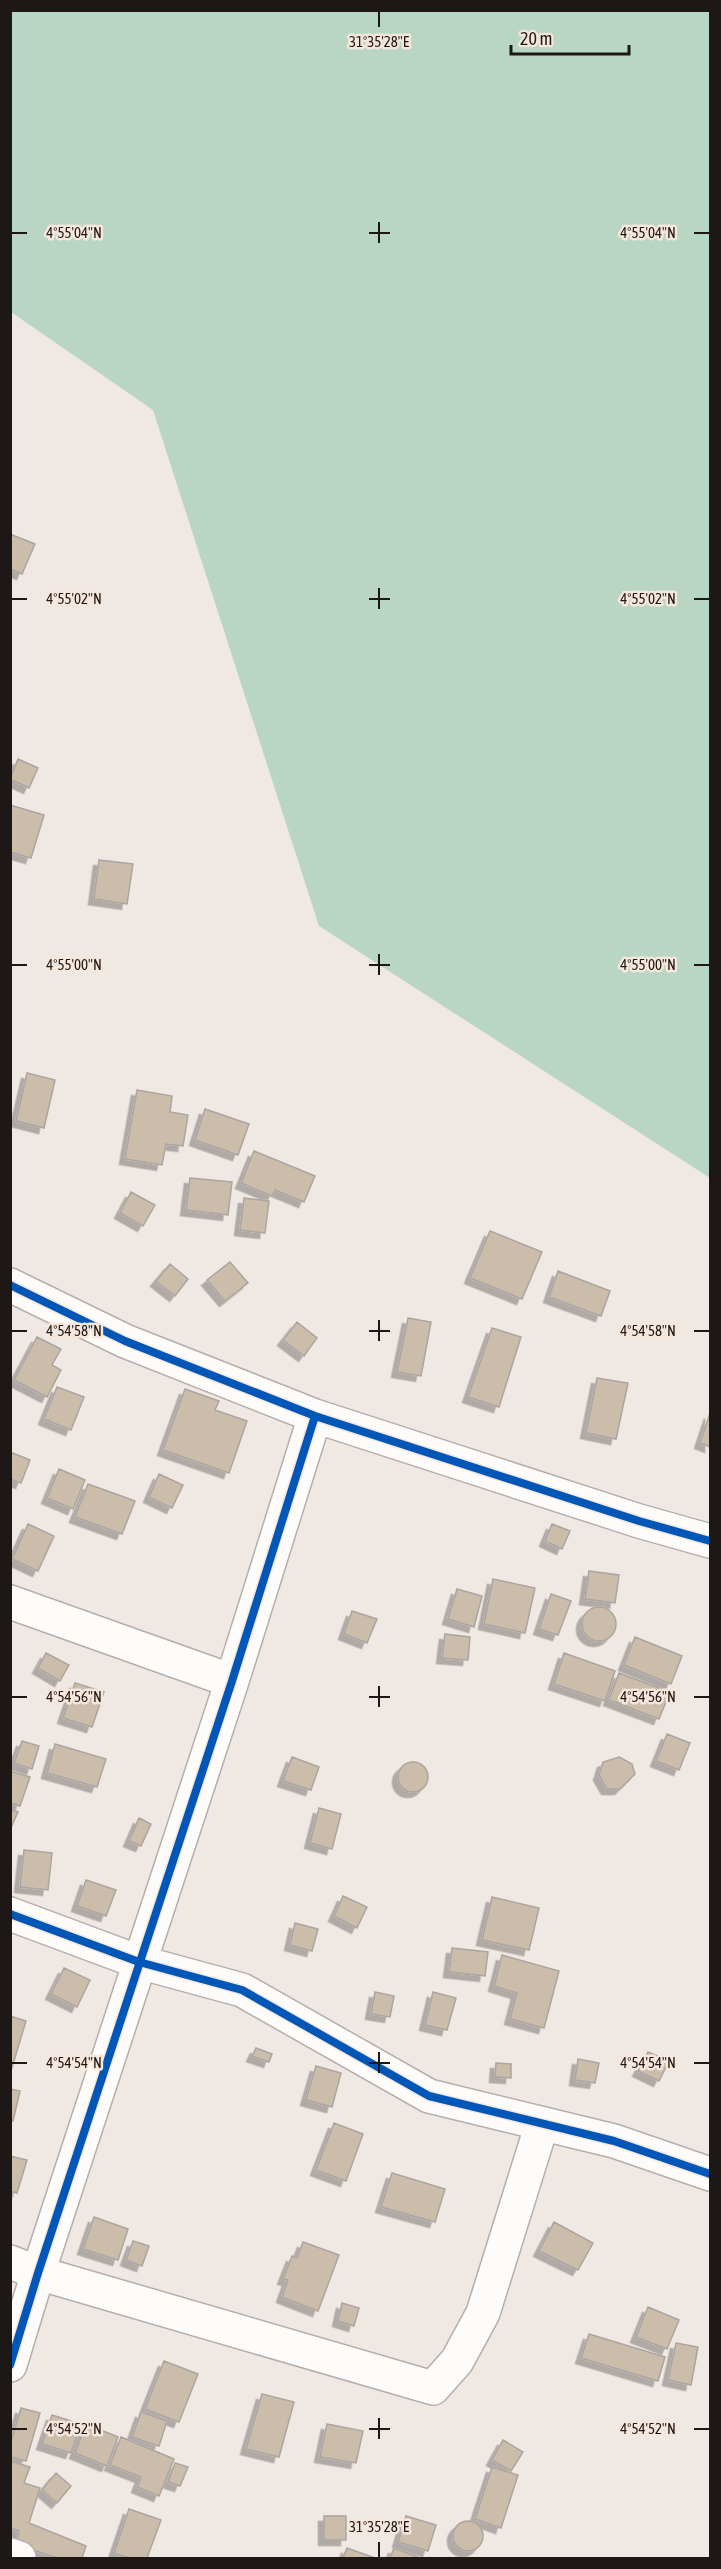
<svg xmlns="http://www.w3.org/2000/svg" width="721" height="2569" viewBox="0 0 721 2569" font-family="'Asap Condensed',sans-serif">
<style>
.green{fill:#b8d6c3}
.building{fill:#ccbdaa;stroke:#aba5a1;stroke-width:1.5;filter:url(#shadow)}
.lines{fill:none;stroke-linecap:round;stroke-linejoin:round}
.minor-casing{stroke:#b5aeaa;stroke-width:36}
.minor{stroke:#fdfcfb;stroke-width:33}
.cycleway-casing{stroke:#f6e7dd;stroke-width:11}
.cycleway{stroke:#0057b8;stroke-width:8}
.ticks{fill:none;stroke:#1d1815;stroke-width:2}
.ticks-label{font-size:15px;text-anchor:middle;fill:#1d1815;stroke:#f6e7dd;stroke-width:5;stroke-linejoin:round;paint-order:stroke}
</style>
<defs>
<filter id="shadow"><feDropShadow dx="-5.5" dy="5.5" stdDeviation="0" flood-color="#0004"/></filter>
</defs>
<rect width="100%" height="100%" fill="#f0e8e3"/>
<path class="green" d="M11,10l699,1v1167l-391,-252 -166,-516 -142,-98z"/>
<path class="building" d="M10,534l25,10 -13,30 -12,-5z
M18,759l20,9 -9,20 -19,-9z
M10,805l34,10 -13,43 -21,-6z
M99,860l34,4 -6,40 -33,-5z
M27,1073l28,7 -11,48 -28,-7z
M137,1090l35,6 -2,16 18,3 -5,31 -17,-2 -4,21 -37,-6z
M205,1109l44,15 -11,31 -43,-15z
M254,1151l61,25 -11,26 -29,-12 -3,6 -31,-13z
M190,1178l42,4 -4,33 -42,-5z
M131,1192l24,13 -12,21 -23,-13z
M244,1198l25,3 -4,32 -25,-3z
M490,1231l52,21 -20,47 -52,-21z
M230,1262l18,21 -23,18 -18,-21z
M170,1264l18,15 -13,17 -19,-15z
M558,1271l52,20 -9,25 -52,-19z
M408,1318l23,4 -10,54 -24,-4z
M297,1322l20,16 -13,18 -21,-16z
M492,1328l29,9 -22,70 -31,-10z
M37,1337l24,12 -9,16 9,5 -14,27 -33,-17z
M597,1378l31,5 -12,56 -30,-6z
M57,1387l27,10 -13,33 -27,-11z
M185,1389l34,12 -4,9 32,11 -18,52 -66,-23z
M710,1413v34l-10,-4z
M10,1452l20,8 -9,23 -11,-4z
M59,1469l26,11 -12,29 -26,-11z
M159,1474l24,11 -11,23 -23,-11z
M88,1484l47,17 -13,33 -47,-17z
M28,1524l26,12 -16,35 -26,-12z
M552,1524l18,7 -8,18 -17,-8z
M589,1571l30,4 -4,28 -30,-4z
M493,1579l42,9 -10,45 -41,-9z
M457,1589l25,7 -8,31 -26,-8z
M551,1594l20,7 -13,34 -19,-6z
M582 1624a17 17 0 1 1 34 0a17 17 0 1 1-34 0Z
M352,1611l25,8 -10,24 -23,-9z
M445,1634l25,3 -2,23 -26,-2z
M635,1637l47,19 -11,28 -47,-19z
M46,1653l23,12 -9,16 -22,-13z
M564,1653l51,18 -10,30 -51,-17z
M619,1673l51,19 -11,27 -50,-19z
M75,1683l29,9 -12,35 -29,-9z
M667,1734l23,9 -11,27 -23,-9z
M22,1741l17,5 -7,23 -18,-6z
M55,1744l51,15 -9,28 -50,-14z
M292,1757l27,10 -8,23 -28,-9z
M619,1757l13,7 3,10 -15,15h-13l-8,-14 4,-13z
M398 1777a15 15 0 1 1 30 0a15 15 0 1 1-30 0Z
M10,1771l20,6 -10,29 -10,-3z
M319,1808l22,6 -9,35 -22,-6z
M10,1809l8,3 -8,18z
M139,1818l12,6 -10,22 -12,-5z
M24,1850l28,3 -4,37 -28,-3z
M86,1880l30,10 -10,26 -29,-10z
M343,1896l24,11 -10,21 -23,-12z
M492,1897l47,11 -10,42 -47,-10z
M295,1923l23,6 -6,22 -22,-6z
M452,1948l36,4 -3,24 -36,-4z
M502,1955l57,16 -15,57 -34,-9 7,-26 -23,-7z
M64,1968l26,12 -13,27 -26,-13z
M375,1992l19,4 -4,21 -19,-3z
M433,1992l23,6 -9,32 -22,-5z
M10,2016l16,5 -15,50h-1z
M256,2048l16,6 -3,8 -17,-6z
M648,2052l21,9 -10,20 -21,-10z
M578,2059l21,4 -4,20 -20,-3z
M496,2063l15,1v14l-16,-1z
M316,2066l25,7 -9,34 -26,-7z
M10,2089l10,2 -7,30h-3z
M334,2123l29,11 -17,47 -30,-11z
M10,2156l17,4 -10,33 -7,-2z
M392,2173l53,16 -10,33 -54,-15z
M94,2217l34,12 -10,31 -35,-11z
M554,2222l39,21 -15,27 -39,-19z
M133,2241l16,5 -7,20 -16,-6z
M303,2242l36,13 -21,56 -36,-14 6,-17 -5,-1 9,-23 5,2z
M342,2303l17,5 -5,18 -16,-5z
M648,2307l31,13 -12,29 -31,-12z
M589,2334l76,23 -7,24 -77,-23z
M676,2343l22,4 -7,38 -23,-5z
M164,2361l34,13 -19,48 -34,-13z
M262,2394l32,8 -15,55 -33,-8z
M21,2408l19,5 -14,48 -16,-4v-12z
M141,2412l26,9 -8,25 -27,-9z
M52,2415l29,9 -10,29 -29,-9z
M86,2424l32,13 -11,29 -32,-13z
M327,2424l36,7 -7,32 -36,-6z
M121,2437l53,22 -15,37 -22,-9 4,-10 -31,-12z
M503,2440l20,12 -12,19 -19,-11z
M10,2461l20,6 -6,16 16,5 -11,35 57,23 -4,12h-25l-42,-14 4,-13 -9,-3z
M175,2463l13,4 -8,19 -12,-4z
M492,2467l26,8 -17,53 -26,-9z
M56,2473l15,13 -14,17 -15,-13z
M129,2509l32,11 -14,38h-18l-15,-5z
M324,2516h22v24h-22z
M406,2516l30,9 -8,26 -30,-9z
M453 2536a15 15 0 1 1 30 0a15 15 0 1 1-30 0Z
M347,2548l28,10h-32z
M394,2548l24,9v1h-28z"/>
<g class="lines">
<g class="minor-casing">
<path id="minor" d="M10,1285l115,56 190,75 324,105 71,20
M10,1602l222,79
M10,1914l129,48 103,28 187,106 185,45 96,33
M10,2262l28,11 395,115 24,-27 26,-48 59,-189
M10,2365l28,-92 194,-592 83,-265
M10,2555l9,3"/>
</g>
<use href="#minor" class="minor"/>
<g class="cycleway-casing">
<path id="cycleway" d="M10,1285l115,56 190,75 324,105 71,20
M10,1914l129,48 103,28 187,106 185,45 96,33
M10,2365l28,-92 194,-592 83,-265"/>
</g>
<use href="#cycleway" class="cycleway"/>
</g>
<path class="ticks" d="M379,12v15M379,222v21M12,233h15M369,233h21M694,233h15M379,588v21M12,599h15M369,599h21M694,599h15M379,954v21M12,965h15M369,965h21M694,965h15M379,1320v21M12,1331h15M369,1331h21M694,1331h15M379,1686v21M12,1697h15M369,1697h21M694,1697h15M379,2052v21M12,2063h15M369,2063h21M694,2063h15M379,2418v21M12,2429h15M369,2429h21M694,2429h15M379,2542v15"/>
<g class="ticks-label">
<text x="379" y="47">31°35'28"E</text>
<text x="74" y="238">4°55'04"N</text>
<text x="648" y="238">4°55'04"N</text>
<text x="74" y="604">4°55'02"N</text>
<text x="648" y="604">4°55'02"N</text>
<text x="74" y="970">4°55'00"N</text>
<text x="648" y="970">4°55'00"N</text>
<text x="74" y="1336">4°54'58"N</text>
<text x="648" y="1336">4°54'58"N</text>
<text x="74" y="1702">4°54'56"N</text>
<text x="648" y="1702">4°54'56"N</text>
<text x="74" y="2068">4°54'54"N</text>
<text x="648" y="2068">4°54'54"N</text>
<text x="74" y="2434">4°54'52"N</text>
<text x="648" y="2434">4°54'52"N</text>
<text x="379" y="2532">31°35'28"E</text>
</g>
<rect width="721" height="2569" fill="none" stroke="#1d1815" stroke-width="24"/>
<path d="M511 45v9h118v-9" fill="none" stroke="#1d1815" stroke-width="3"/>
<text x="520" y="45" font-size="18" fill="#1d1815" stroke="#f6e7dd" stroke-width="4.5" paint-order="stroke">20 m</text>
</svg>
